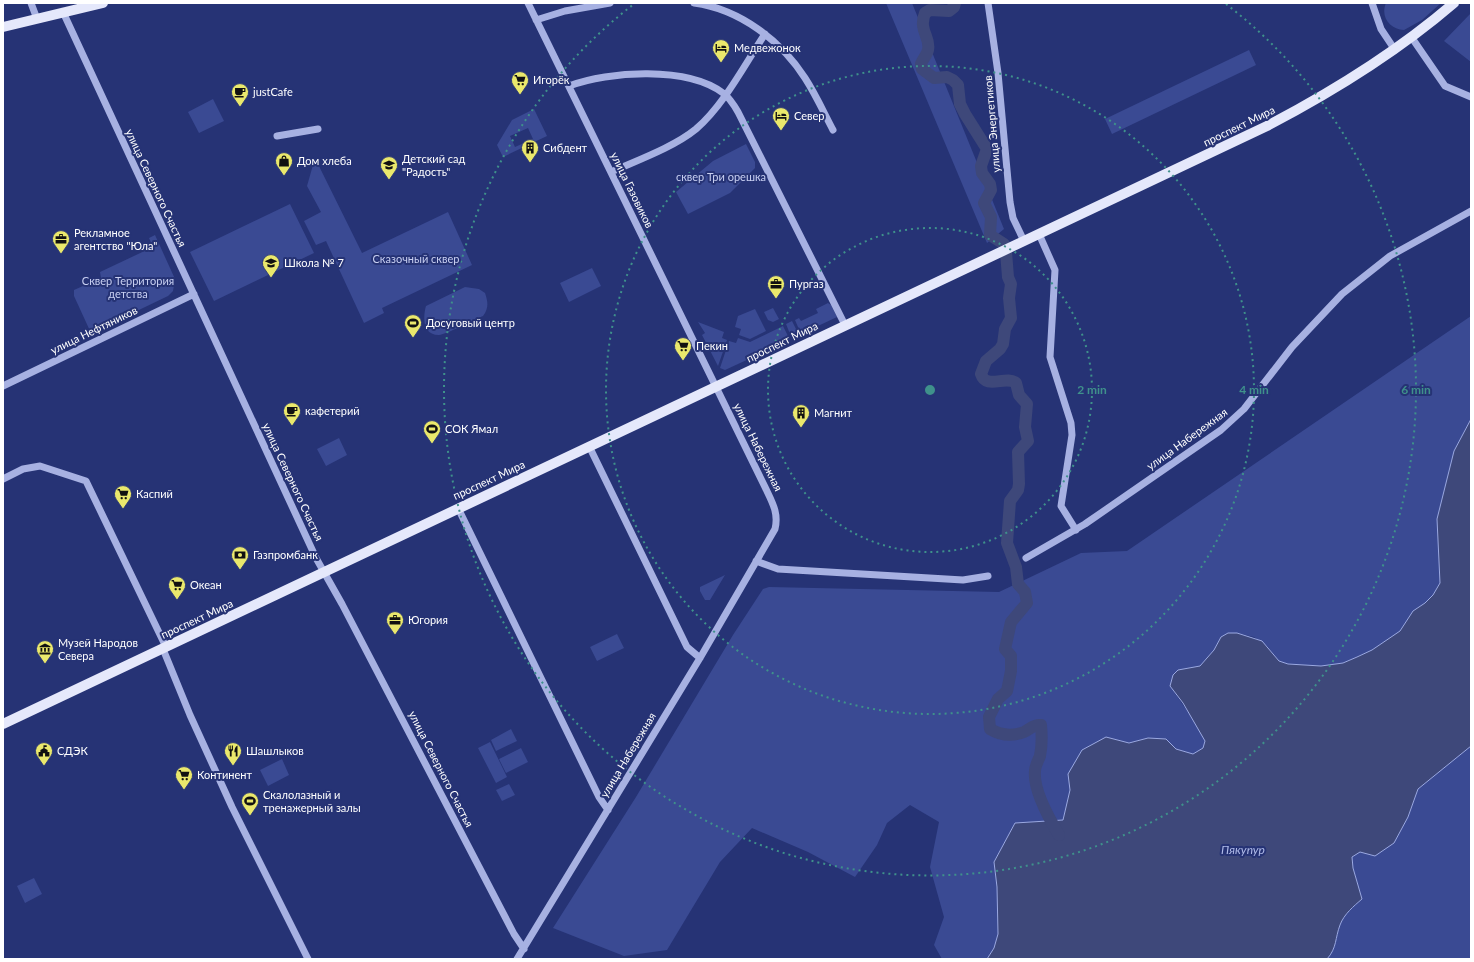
<svg xmlns="http://www.w3.org/2000/svg" width="1474" height="962" viewBox="0 0 1474 962" font-family="Lato,sans-serif">
<style>
.green{fill:#3a4a93;fill-rule:evenodd}
.water{fill:#3e487a;stroke:#9ba9e2}
.lines{fill:none;stroke-linecap:round;stroke-linejoin:round}
.river{stroke:#3e487a;stroke-width:12}
.minor{stroke:#a7b1e2;stroke-width:7}
.major{stroke:#e5e8fb;stroke-width:10}
.ring{fill:none;stroke:#3f918b;stroke-width:2;stroke-dasharray:2 4}
.labels{text-anchor:middle;stroke-width:4;stroke-linejoin:round;paint-order:stroke}
.poi-label{font-size:11px;fill:#fff;stroke:#263375;text-anchor:start}
.street-label{font-size:11px;fill:#fff;stroke:#263375}
.park-label{font-size:11px;fill:#c9d0f2;stroke:#263375}
.water-label{font-size:12px;font-style:italic;fill:#b1bcea;stroke:#263375}
.centre{fill:#3f918b;stroke:#263375;stroke-width:2}
.ring-label{font-size:12px;text-anchor:middle;font-weight:bold;fill:#3f918b;stroke:#263375;stroke-width:4;stroke-linejoin:round;paint-order:stroke}
</style>
<rect width="100%" height="100%" fill="#263375"/>
<path class="green" d="M886,3h26l92,226 -17,14z
M1386,3h55l-19,17 -18,10c-14,-1 -24,-13 -18,-27z
M1471,13v49l-27,-21z
M1249,50l7,15 -144,69 -7,-15z
M213,99l11,22 -25,12 -11,-21z
M534,109l13,27 -44,21 -6,-12 15,-25zM528,128l5,11 -18,8 -5,-11z
M746,144l9,18v6l-25,25 -42,21 -12,-22 37,-31z
M315,158l47,95 86,-41 24,53 -90,43 2,5 -20,10 -38,-82 -10,4 -12,-24 17,-9 -14,-26z
M290,204l24,49 -100,48 -24,-49z
M155,235l20,44 -2,12 -5,5 -77,37 -17,-37v-6l27,-12 -1,-6 53,-25 -4,-9z
M592,268l9,18 -32,16 -9,-19z
M465,287l14,2 6,4c3,9 4,15 -2,23 -9,4 -36,18 -44,19 -17,0 -16,-19 -13,-29z
M828,303l3,2 6,12 -36,17 -6,-14 4,-2 2,3 17,-8 -2,-4z
M773,308l6,11 -6,3 -5,-2 -4,-8z
M755,309l11,22 -16,8 -11,-4 2,-6 -6,-2 3,-11z
M1471,316v103l-17,32 -17,68 3,64 -7,12 -8,8 -12,8 -13,20 -11,8 -17,11 -29,13 -22,3 -33,-2 -9,-3 -12,-15 -13,-9 -17,-4h-9l-7,4 -7,13 -14,16 -22,4 -8,16 29,42 6,13 -2,7 -10,6 -17,-5 -10,-10 -18,-1 -19,5 -23,-6 -38,37 2,16 -7,30 -48,3 -21,39 3,25 1,47 -4,14 -7,11h-45l-8,-14 10,-28 -14,-50 9,-45 -29,-17 -23,18 -10,22 -22,32 -47,-25 -56,-24 -32,34 -53,88 -43,6 -71,-28 83,-131 97,-162 30,-46 6,-2 230,5 82,-39 46,-2z
M792,321l7,14 -7,4 -6,-15z
M698,322l26,10 -2,6 5,2 -9,26 -16,-31 3,-2z
M783,326l7,14 -65,30 -5,-2 9,-27 7,2 2,-5 12,4z
M339,438l8,17 -21,11 -9,-17z
M725,575l-15,25h-5l-5,-9v-4z
M617,634l7,14 -27,13 -7,-14z
M511,729l6,12 -21,10 -5,-11z
M490,742l17,35 -11,6 -18,-35z
M1471,746v213h-144c10,-11 8,-21 13,-34 4,-11 14,-19 22,-26l-9,-31 -1,-11 56,-40 10,-28z
M521,748l7,14 -22,11 -7,-14z
M282,759l7,16 -21,11 -8,-16z
M509,784l6,11 -13,6 -6,-11z
M34,878l8,16 -17,9 -8,-17z"/>
<path class="water" d="M1471,419v327l-53,43 -10,28 -14,26 -19,13 -15,-4 -8,5 1,11 9,31c-8,7 -18,15 -22,26 -5,13 -3,23 -13,34h-340l7,-11 4,-14 -1,-47 -3,-25 21,-39 48,-3 7,-30 -2,-16 14,-24 24,-13 23,6 19,-5 18,1 10,10 17,5 10,-6 2,-7 -22,-38 -13,-17 3,-11 5,-5 22,-4 14,-16 7,-13 7,-4h9l25,8 17,20 9,3 33,2 22,-3 14,-6 15,-7 28,-19 13,-20 12,-8 8,-8 7,-12 -3,-64 17,-68z"/>
<g class="lines">
<path class="river" d="M955,3l-1,4 -5,4 -19,-1 -5,3c-7,18 6,24 3,37 -1,5 -6,10 -7,14l1,5 12,9 13,-1 6,3 5,5 2,19 5,10 22,35 -6,17 1,7 8,11 1,6 -7,13 7,14 -1,18 14,9 2,8 2,25 3,7 -2,14 2,20 -6,11 -2,15 -3,5 -14,12 -5,13c5,16 25,1 35,9l3,12 8,9 -2,23 3,14 -10,11 1,32 -1,6 -8,11 -3,42 9,24 2,17 7,8 2,11 -16,19 -6,27 6,7v15l-4,20 -9,8 -9,18 1,12c10,6 21,8 34,3 7,-3 9,-8 17,-7 1,10 1,21 -1,31 -2,5 -5,10 -5,15 -2,18 15,49 24,64"/>
<path class="minor" d="M31,3l6,16
M694,3c46,6 87,38 111,75 11,17 19,35 28,52
M988,3l10,70 12,129 3,16 11,23
M1372,3l9,26 14,21
M63,12l253,546 26,46 172,330 10,15
M536,20l29,-9 45,-8
M1412,38l33,48 26,11
M569,86c40,-15 118,-20 154,7 7,5 11,12 15,19l107,213
M277,136l41,-7
M611,172c27,-12 63,-25 85,-43 28,-24 49,-65 69,-95
M1039,234l16,36 -5,87 21,66 1,12 -11,71 15,24
M3,386l191,-92
M589,446l98,201 13,11
M3,479l20,-10 17,-3 46,15 80,166
M458,508l141,289 9,13
M1026,558l59,-34 136,-94 23,-21 48,-62 50,-53 48,-38 81,-45
M756,561l22,8 185,11 25,-4
M163,649l27,66 42,92 76,152
M517,959l183,-301 75,-129c4,-16 -3,-27 -10,-42l-237,-484"/>
<path class="major" d="M3,27l100,-24
M3,724l1264,-598c67,-35 130,-74 187,-123"/>
</g>
<g class="ring">
<circle cx="930" cy="390" r="162"/>
<circle cx="930" cy="390" r="324"/>
<path d="M1226 4A486 486 0 1 1 634 4"/>
</g>
<defs>
<g id="hotel-pin" transform="scale(0.9)"><path d="M0 17L-7.5 6A9.5 9.5 0 1 1 7.5 6Z" fill="#eae86c" stroke="#263375"/><path d="M-6-4.5h1.5V1H6V5H4.5V3h-9V5H-6ZM-4 0a1.8 1.8 0 1 1 3.6 0ZM.5 0V-2.5h3Q6-2.5 6 0Z" fill="#111"/></g>
<g id="supermarket-pin" transform="scale(0.9)"><path d="M0 17L-7.5 6A9.5 9.5 0 1 1 7.5 6Z" fill="#eae86c" stroke="#263375"/><path d="M-6-5.5h2.5l.6 2H6L4.5 2H-2.5L-4.4-4H-6ZM-1.5 3.2a1.3 1.3 0 1 0 .1 0ZM3 3.2a1.3 1.3 0 1 0 .1 0Z" fill="#111"/></g>
<g id="cafe-pin" transform="scale(0.9)"><path d="M0 17L-7.5 6A9.5 9.5 0 1 1 7.5 6Z" fill="#eae86c" stroke="#263375"/><path d="M-5.5-4.5H6V0H3Q3 3.5 0 3.5H-2.5Q-5.5 3.5-5.5 0ZM3-3.2v2h1.7v-2ZM-6 4.5H4V6H-6Z" fill="#111"/></g>
<g id="building-pin" transform="scale(0.9)"><path d="M0 17L-7.5 6A9.5 9.5 0 1 1 7.5 6Z" fill="#eae86c" stroke="#263375"/><path d="M-4-6H4V6H1V3H-1V6H-4ZM-2.5-4.3h1.7v1.8h-1.7ZM.8-4.3h1.7v1.8H.8ZM-2.5-1h1.7V.8h-1.7ZM.8-1h1.7V.8H.8Z" fill="#111"/></g>
<g id="shop-pin" transform="scale(0.9)"><path d="M0 17L-7.5 6A9.5 9.5 0 1 1 7.5 6Z" fill="#eae86c" stroke="#263375"/><path d="M-5-2.5h2.3a2.7 3.5 0 0 1 5.4 0H5L5.5 6h-11ZM-1.5-2.5h3a1.5 2.3 0 0 0-3 0Z" fill="#111"/></g>
<g id="school-pin" transform="scale(0.9)"><path d="M0 17L-7.5 6A9.5 9.5 0 1 1 7.5 6Z" fill="#eae86c" stroke="#263375"/><path d="M0-5L7-2L0 1L-7-2ZM-4 1L0 2.5L4 1V4Q0 6-4 4Z" fill="#111"/></g>
<g id="office-pin" transform="scale(0.9)"><path d="M0 17L-7.5 6A9.5 9.5 0 1 1 7.5 6Z" fill="#eae86c" stroke="#263375"/><path d="M-6-3h4V-5.5h4V-3h4V5H-6ZM-1-4.5V-3h2v-1.5ZM-6 0V1H6V0Z" fill="#111"/></g>
<g id="stadium-pin" transform="scale(0.9)"><path d="M0 17L-7.5 6A9.5 9.5 0 1 1 7.5 6Z" fill="#eae86c" stroke="#263375"/><path d="M0-5a6.5 5 0 1 0 0 10a6.5 5 0 1 0 0-10ZM-3.5-1.8h7v3.6h-7Z" fill="#111"/></g>
<g id="bank-pin" transform="scale(0.9)"><path d="M0 17L-7.5 6A9.5 9.5 0 1 1 7.5 6Z" fill="#eae86c" stroke="#263375"/><path d="M-6-4H6V4H-6ZM0-2.3a2.3 2.3 0 1 0 0 4.6a2.3 2.3 0 1 0 0-4.6Z" fill="#111"/></g>
<g id="museum-pin" transform="scale(0.9)"><path d="M0 17L-7.5 6A9.5 9.5 0 1 1 7.5 6Z" fill="#eae86c" stroke="#263375"/><path d="M0-6L6-3V-2H-6V-3ZM-5-1h2V3h-2ZM-1-1h2V3h-2ZM3-1h2V3H3ZM-6 4H6V6H-6Z" fill="#111"/></g>
<g id="civic-pin" transform="scale(0.9)"><path d="M0 17L-7.5 6A9.5 9.5 0 1 1 7.5 6Z" fill="#eae86c" stroke="#263375"/><path d="M-.6-6.5H3V-4.5H.6V-3L4-1V1h2V6H-6V1h2V-1L-.6-3ZM-1.2 2.5V6h2.4V2.5Z" fill="#111"/></g>
<g id="restaurant-pin" transform="scale(0.9)"><path d="M0 17L-7.5 6A9.5 9.5 0 1 1 7.5 6Z" fill="#eae86c" stroke="#263375"/><path d="M-5-6h1v4h1v-4h1v4h1v-4h1v5L-1.5 .5V6h-2V.5L-5-1ZM5-6V6H3V1.5H1.5Q1.5-4 5-6Z" fill="#111"/></g>
</defs>
<g fill-rule="evenodd">
<use href="#hotel-pin" x="721" y="48"/>
<use href="#supermarket-pin" x="520" y="80"/>
<use href="#cafe-pin" x="240" y="92"/>
<use href="#hotel-pin" x="781" y="116"/>
<use href="#building-pin" x="530" y="148"/>
<use href="#shop-pin" x="284" y="161"/>
<use href="#school-pin" x="389" y="165"/>
<use href="#office-pin" x="61" y="239"/>
<use href="#school-pin" x="271" y="263"/>
<use href="#office-pin" x="776" y="284"/>
<use href="#stadium-pin" x="413" y="323"/>
<use href="#supermarket-pin" x="683" y="346"/>
<use href="#cafe-pin" x="292" y="411"/>
<use href="#building-pin" x="801" y="413"/>
<use href="#stadium-pin" x="432" y="429"/>
<use href="#supermarket-pin" x="123" y="494"/>
<use href="#bank-pin" x="240" y="555"/>
<use href="#supermarket-pin" x="177" y="585"/>
<use href="#office-pin" x="395" y="620"/>
<use href="#museum-pin" x="45" y="649"/>
<use href="#civic-pin" x="44" y="751"/>
<use href="#restaurant-pin" x="233" y="751"/>
<use href="#supermarket-pin" x="184" y="775"/>
<use href="#stadium-pin" x="250" y="801"/>
</g>
<g class="labels">
<g class="poi-label">
<text x="734" y="52">Медвежонок</text>
<text x="533" y="84">Игорёк</text>
<text x="253" y="96">justCafe</text>
<text x="794" y="120">Север</text>
<text x="543" y="152">Сибдент</text>
<text x="402" y="163">Детский сад<tspan x="402" dy="13">"Радость"</tspan></text>
<text x="297" y="165">Дом хлеба</text>
<text x="74" y="237">Рекламное<tspan x="74" dy="13">агентство "Юла"</tspan></text>
<text x="284" y="267">Школа № 7</text>
<text x="789" y="288">Пургаз</text>
<text x="426" y="327">Досуговый центр</text>
<text x="696" y="350">Пекин</text>
<text x="305" y="415">кафетерий</text>
<text x="814" y="417">Магнит</text>
<text x="445" y="433">СОК Ямал</text>
<text x="136" y="498">Каспий</text>
<text x="253" y="559">Газпромбанк</text>
<text x="190" y="589">Океан</text>
<text x="408" y="624">Югория</text>
<text x="58" y="647">Музей Народов<tspan x="58" dy="13">Севера</tspan></text>
<text x="57" y="755">СДЭК</text>
<text x="246" y="755">Шашлыков</text>
<text x="197" y="779">Континент</text>
<text x="263" y="799">Скалолазный и<tspan x="263" dy="13">тренажерный залы</tspan></text>
</g>
<g class="street-label">
<text transform="translate(992 124) rotate(-95)" y="4">улица Энергетиков</text>
<text transform="translate(1239 126) rotate(-26)" y="4">проспект Мира</text>
<text transform="translate(156 188) rotate(65)" y="4">улица Северного Счастья</text>
<text transform="translate(632 190) rotate(64)" y="4">улица Газовиков</text>
<text transform="translate(94 330) rotate(-26)" y="4">улица Нефтяников</text>
<text transform="translate(782 342) rotate(-26)" y="4">проспект Мира</text>
<text transform="translate(1187 439) rotate(-36)" y="4">улица Набережная</text>
<text transform="translate(758 447) rotate(64)" y="4">улица Набережная</text>
<text transform="translate(489 480) rotate(-25)" y="4">проспект Мира</text>
<text transform="translate(293 482) rotate(65)" y="4">улица Северного Счастья</text>
<text transform="translate(197 619) rotate(-25)" y="4">проспект Мира</text>
<text transform="translate(628 755) rotate(-59)" y="4">улица Набережная</text>
<text transform="translate(441 769) rotate(63)" y="4">улица Северного Счастья</text>
</g>
<g class="park-label">
<text x="721" y="181">сквер Три орешка</text>
<text x="416" y="263">Сказочный сквер</text>
<text x="128" y="285">Сквер Территория<tspan x="128" dy="13">детства</tspan></text>
</g>
<g class="water-label">
<text x="1243" y="854">Пякупур</text>
</g>
</g>
<circle cx="930" cy="390" r="6" class="centre"/>
<g class="ring-label">
<text x="1092" y="394">2 min</text>
<text x="1254" y="394">4 min</text>
<text x="1416" y="394">6 min</text>
</g>
<rect width="1474" height="962" fill="none" stroke="#ffffff" stroke-width="8"/>
</svg>
